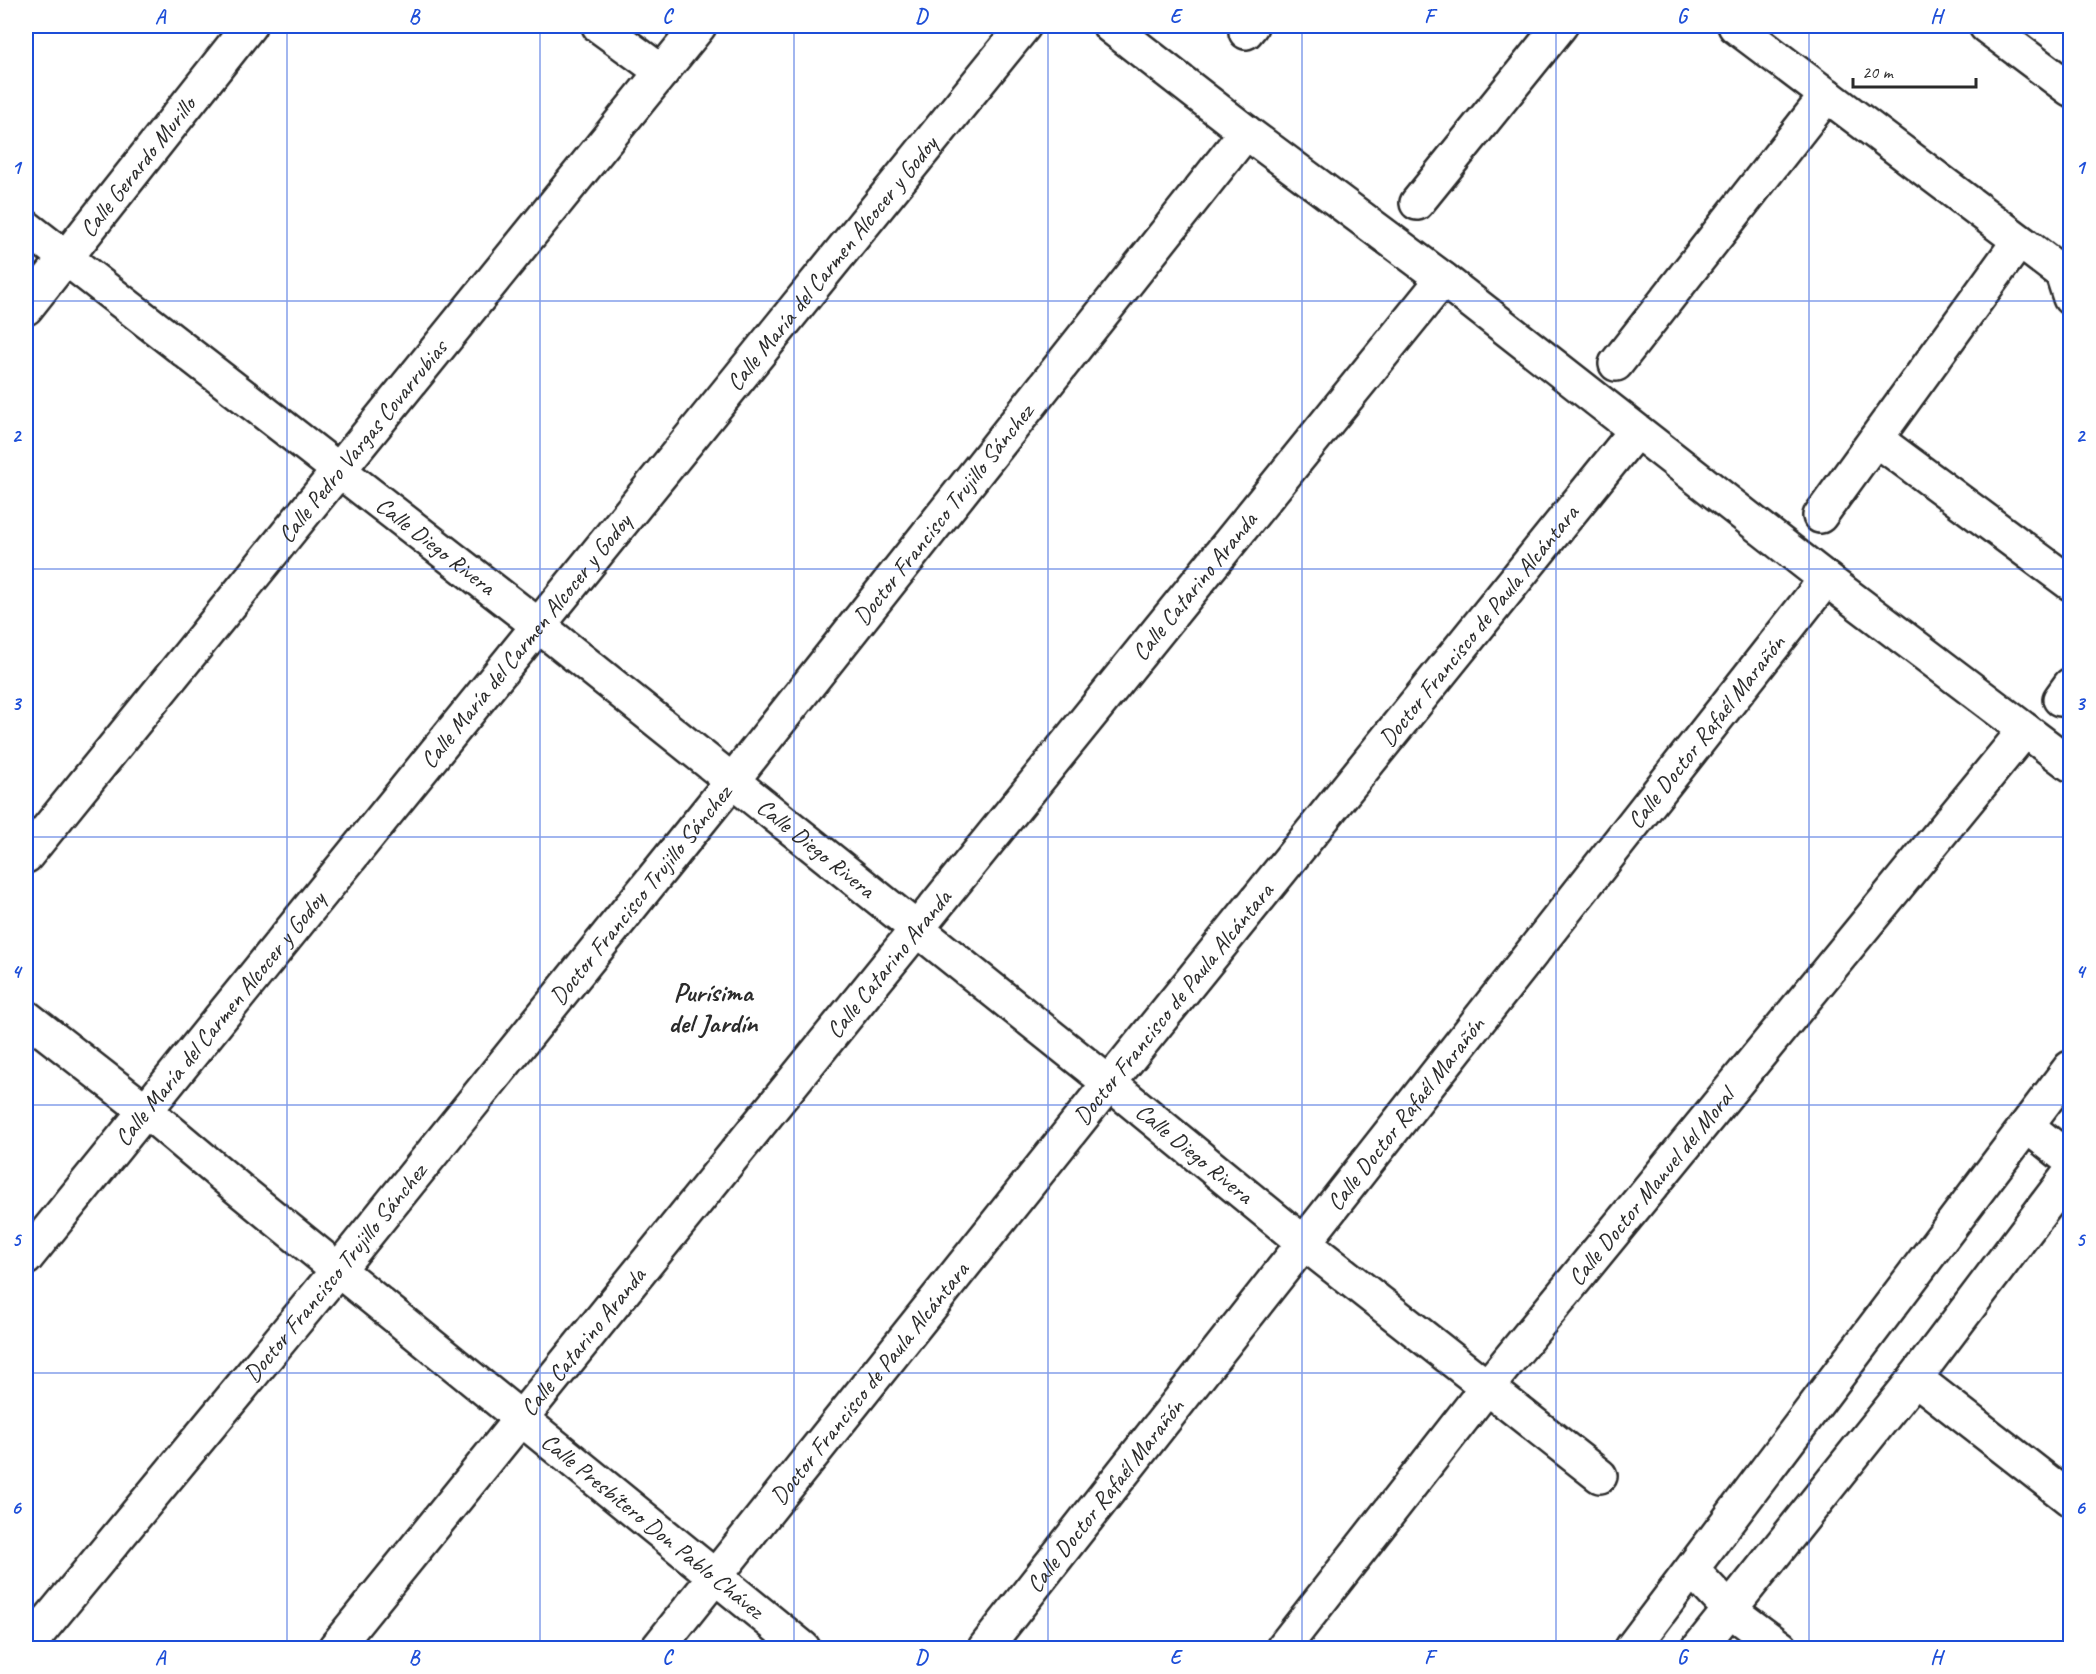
<svg xmlns="http://www.w3.org/2000/svg" width="2096" height="1674" viewBox="0 0 2096 1674" font-family="Caveat,sans-serif">
<style>
.lines{fill:none;stroke-linecap:round;stroke-linejoin:round}
.street-casing{stroke:#2b2b2b;stroke-width:38}
.secondary-casing{stroke:#2b2b2b;stroke-width:38}
.street{stroke:#fff;stroke-width:33}
.secondary{stroke:#fff;stroke-width:33}
.grid{fill:none;stroke:#1d4ed8;stroke-width:1.5;stroke-opacity:0.55}
.labels{text-anchor:middle;stroke-width:4.5;stroke-linejoin:round;paint-order:stroke}
.street-label{font-size:24px;fill:#2b2b2b;stroke:#fff}
.quarter-label{font-size:27px;font-weight:bold;fill:#2b2b2b;stroke:#fff}
.neatline{fill:none;stroke:#1d4ed8;stroke-width:2}
.grid-label{font-size:20px;text-anchor:middle;font-weight:bold;fill:#1d4ed8}
</style>
<rect width="100%" height="100%" fill="#fff"/>
<filter id="ink" filterUnits="userSpaceOnUse"><feTurbulence type="fractalNoise" baseFrequency=".0167" numOctaves="2"/><feDisplacementMap in="SourceGraphic" scale="12" xChannelSelector="R" yChannelSelector="G"/><feConvolveMatrix kernelMatrix="1 2 1 2 8 2 1 2 1" color-interpolation-filters="sRGB"/></filter>
<g filter="url(#ink)">
<g class="lines">
<g class="street-casing">
<g id="street">
<path d="M599,26l63,46"/>
<path d="M1110,26l136,106 197,147 383,300 244,185"/>
<path d="M1735,26l327,247 8,25"/>
<path d="M1246,32l5,-6"/>
<path d="M1417,203l143,-177"/>
<path id="s1" d="M26,227l513,399 570,457 195,160 296,233"/>
<path d="M1616,364l211,-269"/>
<path d="M1876,439l194,144"/>
<path d="M1820,516l199,-275"/>
<path d="M2060,699l10,-14"/>
<path id="s2" d="M26,856l673,-830"/>
<path id="s3" d="M26,1017l119,93 95,80 563,458"/>
<path d="M2027,1126l43,34"/>
<path id="s4" d="M26,1258l998,-1232"/>
<path d="M1915,1378l155,121"/>
<path d="M1692,1570l38,40 51,38"/>
<path id="s5" d="M26,1648l312,-378 394,-489 514,-649"/>
<path id="s6" d="M335,1648l1108,-1369"/>
<path id="s7" d="M658,1648l451,-565 526,-651"/>
<path id="s8" d="M985,1648l841,-1069"/>
<path id="s9" d="M1283,1648l204,-261 538,-657"/>
<path d="M1632,1648l438,-580"/>
<path d="M1699,1648l216,-270 155,-205"/>
</g>
</g>
<g class="secondary-casing">
<g id="secondary">
<path d="M1986,26l84,63"/>
<path id="s10" d="M26,308l223,-282"/>
</g>
</g>
<use href="#street" class="street"/>
<use href="#secondary" class="secondary"/>
</g>
</g>
<path class="grid" d="M287,26v1622M540,26v1622M794,26v1622M1048,26v1622M1302,26v1622M1556,26v1622M1809,26v1622M26,301h2044M26,569h2044M26,837h2044M26,1105h2044M26,1373h2044"/>
<g class="labels">
<g class="street-label">
<text dy="8" stroke="none"><textPath href="#s10" startOffset="180">Calle Gerardo Murillo</textPath></text>
<text dy="8" stroke="none"><textPath href="#s4" startOffset="1280">Calle María del Carmen Alcocer y Godoy</textPath></text>
<text dy="8" stroke="none"><textPath href="#s2" startOffset="534">Calle Pedro Vargas Covarrubias</textPath></text>
<text dy="8" stroke="none"><textPath href="#s5" startOffset="1458">Doctor Francisco Trujillo Sánchez</textPath></text>
<text dy="8" stroke="none"><textPath href="#s1" startOffset="519">Calle Diego Rivera</textPath></text>
<text dy="8" stroke="none"><textPath href="#s6" startOffset="1366">Calle Catarino Aranda</textPath></text>
<text dy="8" stroke="none"><textPath href="#s7" startOffset="1311">Doctor Francisco de Paula Alcántara</textPath></text>
<text dy="8" stroke="none"><textPath href="#s4" startOffset="794">Calle María del Carmen Alcocer y Godoy</textPath></text>
<text dy="8" stroke="none"><textPath href="#s8" startOffset="1166">Calle Doctor Rafaél Marañón</textPath></text>
<text dy="8" stroke="none"><textPath href="#s1" startOffset="1005">Calle Diego Rivera</textPath></text>
<text dy="8" stroke="none"><textPath href="#s5" startOffset="972">Doctor Francisco Trujillo Sánchez</textPath></text>
<text dy="8" stroke="none"><textPath href="#s6" startOffset="880">Calle Catarino Aranda</textPath></text>
<text dy="8" stroke="none"><textPath href="#s7" startOffset="825">Doctor Francisco de Paula Alcántara</textPath></text>
<text dy="8" stroke="none"><textPath href="#s4" startOffset="308">Calle María del Carmen Alcocer y Godoy</textPath></text>
<text dy="8" stroke="none"><textPath href="#s8" startOffset="680">Calle Doctor Rafaél Marañón</textPath></text>
<text dy="8" stroke="none"><textPath href="#s1" startOffset="1491">Calle Diego Rivera</textPath></text>
<text dy="8" stroke="none"><textPath href="#s9" startOffset="590">Calle Doctor Manuel del Moral</textPath></text>
<text dy="8" stroke="none"><textPath href="#s5" startOffset="486">Doctor Francisco Trujillo Sánchez</textPath></text>
<text dy="8" stroke="none"><textPath href="#s6" startOffset="394">Calle Catarino Aranda</textPath></text>
<text dy="8" stroke="none"><textPath href="#s7" startOffset="339">Doctor Francisco de Paula Alcántara</textPath></text>
<text dy="8" stroke="none"><textPath href="#s8" startOffset="194">Calle Doctor Rafaél Marañón</textPath></text>
<text dy="8" stroke="none"><textPath href="#s3" startOffset="807">Calle Presbítero Don Pablo Chávez</textPath></text>
</g>
<g class="quarter-label">
<text x="713" y="1001">Purísima<tspan x="713" dy="31">del Jardín</tspan></text>
</g>
</g>
<rect width="2096" height="1674" fill="none" stroke="#fff" stroke-width="66"/>
<path d="M1853 78v9h123v-9" fill="none" stroke="#2b2b2b" stroke-width="3"/>
<text x="1862" y="78" font-size="18" fill="#2b2b2b" stroke="#ffffff" stroke-width="4.5" paint-order="stroke">20 m</text>
<rect x="33" y="33" width="2030" height="1608" class="neatline"/>
<g class="grid-label">
<text x="160" y="23">A</text>
<text x="414" y="23">B</text>
<text x="667" y="23">C</text>
<text x="921" y="23">D</text>
<text x="1175" y="23">E</text>
<text x="1429" y="23">F</text>
<text x="1682" y="23">G</text>
<text x="1936" y="23">H</text>
<text x="16" y="174">1</text>
<text x="2080" y="174">1</text>
<text x="16" y="442">2</text>
<text x="2080" y="442">2</text>
<text x="16" y="710">3</text>
<text x="2080" y="710">3</text>
<text x="16" y="978">4</text>
<text x="2080" y="978">4</text>
<text x="16" y="1246">5</text>
<text x="2080" y="1246">5</text>
<text x="16" y="1514">6</text>
<text x="2080" y="1514">6</text>
<text x="160" y="1664">A</text>
<text x="414" y="1664">B</text>
<text x="667" y="1664">C</text>
<text x="921" y="1664">D</text>
<text x="1175" y="1664">E</text>
<text x="1429" y="1664">F</text>
<text x="1682" y="1664">G</text>
<text x="1936" y="1664">H</text>
</g>
</svg>
